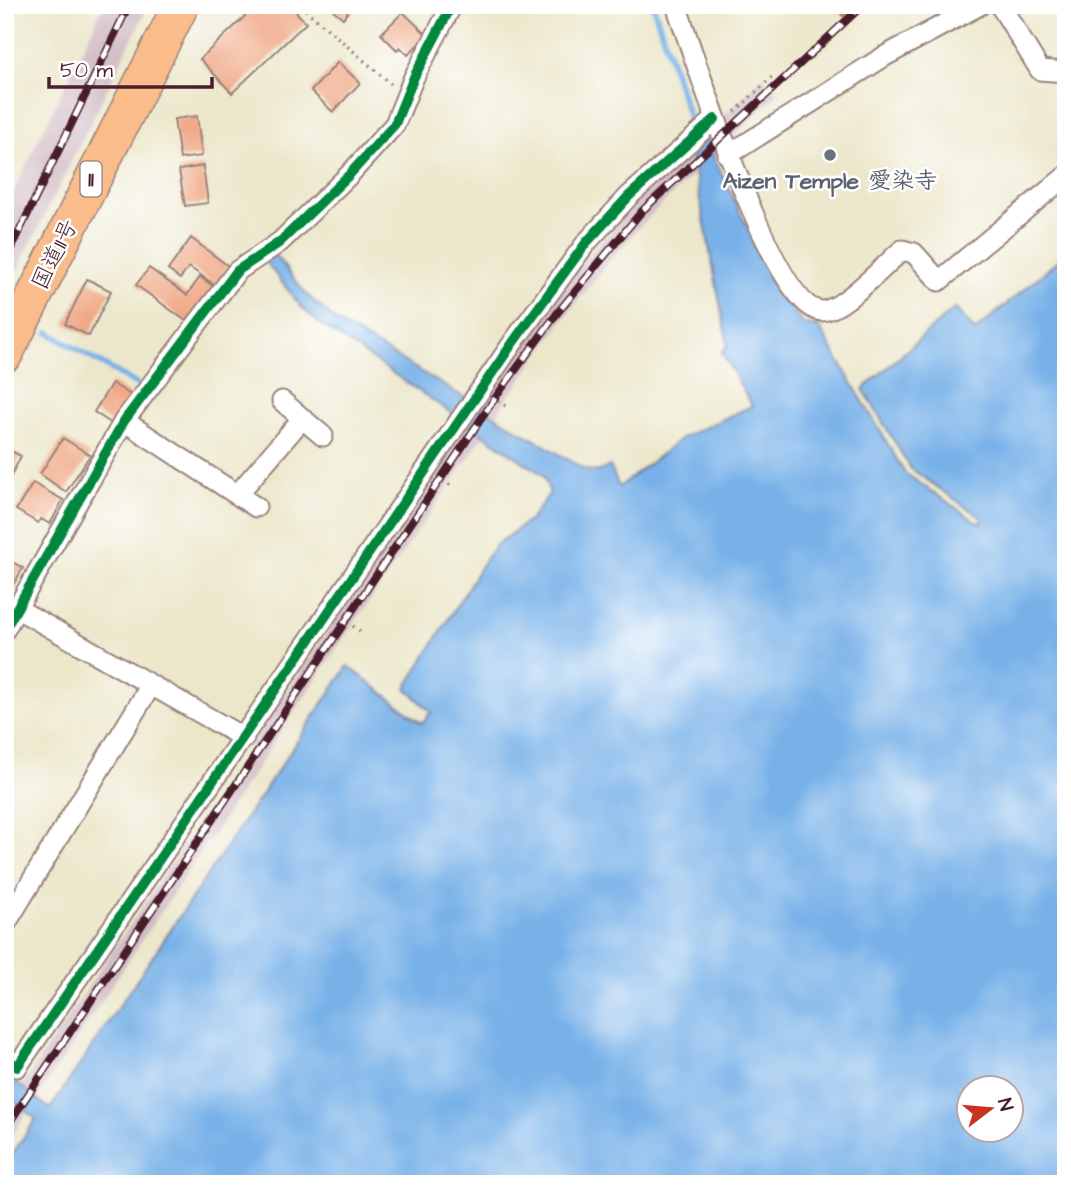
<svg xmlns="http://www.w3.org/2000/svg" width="1071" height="1189" viewBox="0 0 1071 1189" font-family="'Architects Daughter','Klee One',sans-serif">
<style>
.industrial{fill:#d2bdc6}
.water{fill:#77b1e8;stroke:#60688a;stroke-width:2;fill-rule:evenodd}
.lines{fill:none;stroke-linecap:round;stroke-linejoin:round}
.stream{stroke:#77b1e8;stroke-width:6}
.building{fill:#f0a885}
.street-casing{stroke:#9b837b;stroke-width:23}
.highway-casing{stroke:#9b837b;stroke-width:38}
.path{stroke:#9b837b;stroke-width:3.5;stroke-dasharray:2 5;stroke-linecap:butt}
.street{stroke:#fff;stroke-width:19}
.highway{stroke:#f9bc8a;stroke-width:35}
.rail-casing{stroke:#4a1f2b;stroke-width:8}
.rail{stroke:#fff;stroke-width:5;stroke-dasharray:16;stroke-linecap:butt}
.cycleway-casing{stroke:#fff;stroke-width:15}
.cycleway{stroke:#00873e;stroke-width:10}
.worship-dot{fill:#6b7280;stroke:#fff;stroke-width:2.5}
.labels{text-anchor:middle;stroke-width:5;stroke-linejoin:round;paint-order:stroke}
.shield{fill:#fff;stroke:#80626b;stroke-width:2}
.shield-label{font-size:21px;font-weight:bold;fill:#4a1f2b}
.worship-label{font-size:23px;font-weight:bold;fill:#5b616d;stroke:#fff}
.street-label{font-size:23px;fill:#4a1f2b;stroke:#fff}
</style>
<rect width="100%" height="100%" fill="#fff"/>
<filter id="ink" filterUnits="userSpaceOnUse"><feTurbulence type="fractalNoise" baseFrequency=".0143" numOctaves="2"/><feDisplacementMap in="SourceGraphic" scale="14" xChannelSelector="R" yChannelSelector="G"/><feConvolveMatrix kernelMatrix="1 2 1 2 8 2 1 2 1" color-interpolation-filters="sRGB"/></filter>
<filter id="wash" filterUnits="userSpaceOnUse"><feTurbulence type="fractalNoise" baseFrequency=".00686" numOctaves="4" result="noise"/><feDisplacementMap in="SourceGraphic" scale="28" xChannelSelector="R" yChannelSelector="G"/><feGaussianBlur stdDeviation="1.57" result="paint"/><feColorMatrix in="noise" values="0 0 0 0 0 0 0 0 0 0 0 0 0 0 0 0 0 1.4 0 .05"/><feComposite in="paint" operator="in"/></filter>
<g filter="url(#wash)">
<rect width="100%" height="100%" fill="#ece7cb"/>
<path class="industrial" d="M104,5h45l-144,290v-86z
M762,77l15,17 -63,62 -10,-20z
M690,147l5,26 -46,44 -39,43 -47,60 -67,95 -19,-9 98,-135 60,-69z
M467,424l17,11 -152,220 -327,491v-35z"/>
<path class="water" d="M704,136l67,142 32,46 16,3 86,146 75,51 3,-5 -73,-51 -47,-79 92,-81 20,23 91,-77v930h-1061v-19l31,-46 -31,-25v-20l45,35 298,-443 74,57 9,-11 -25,-24 78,-127 12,-16 35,-26 19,-26 -7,-18 -223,-151 -17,-15 -38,-48 9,-7 32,40 30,27 248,148 13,3 13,-6 9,21 64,-50 69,-31 -30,-54 6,-7 -38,-198zM970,1088h42v42h-42z"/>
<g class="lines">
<path class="stream" d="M653,5l41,128
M49,333l91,53"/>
</g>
<g id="blocks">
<path class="building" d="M257,5h33l16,18 -74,70 -32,-34z
M338,5l10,7 -5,6 -10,-8z
M837,5h18l-12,11 -8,-9z
M403,12l24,23 -19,20 -8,-8 -3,3 -16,-16z
M338,62l22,21 -27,29 -22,-21z
M197,116l5,40 -22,3 -6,-40z
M203,166l5,37 -23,3 -6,-36z
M191,238l37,28 -13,19 -26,-18 -9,12 -12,-9z
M149,268l38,27 13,-18 14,10 -25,36 -53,-38z
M87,279l24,12 -22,45 -24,-12z
M112,383l20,13 -18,29 -20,-13z
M63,438l27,17 -24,37 -26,-18z
M5,448l16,8 -16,32z
M33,483l30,17 -13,24 -9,-5 -3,4 -22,-13z
M5,558l18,10 -15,26 -3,-2z"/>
</g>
</g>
<g filter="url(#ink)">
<use href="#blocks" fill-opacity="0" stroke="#9b837b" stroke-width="2"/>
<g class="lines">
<g class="street-casing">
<path id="street" d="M676,5c17,47 97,302 145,306 20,1 65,-47 81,-61l12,3 25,28 127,-105
M1000,5l40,65 26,2
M728,155l157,-99 95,-51
M282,401l41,35
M124,421l132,86
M237,495l65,-76
M16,608l228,130
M5,629l119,-208 113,-150 43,-29 69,-67 46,-51 19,-47 38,-72
M5,925l146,-240
M5,1057l12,10 497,-726 72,-98 43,-47 86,-77"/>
</g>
<g class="highway-casing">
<path id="highway" d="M5,354l176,-349"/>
</g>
<path class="path" d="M300,5l91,79
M735,112l39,-37
M498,401l10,6
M443,480l11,8
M347,622l13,9"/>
<use href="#street" class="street"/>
<use href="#highway" class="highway"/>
<g class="rail-casing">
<path id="rail" d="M5,261l124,-256
M5,1129l490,-731 63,-86 84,-101 221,-206"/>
</g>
<use href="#rail" class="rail"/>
<g class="cycleway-casing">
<path id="cycleway" d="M5,629l119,-208 113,-150 43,-29 69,-67 46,-51 19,-47 38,-72
M5,1057l12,10 497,-726 72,-98 43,-47 86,-77"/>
</g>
<use href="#cycleway" class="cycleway"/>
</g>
</g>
<circle class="worship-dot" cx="830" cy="155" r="7"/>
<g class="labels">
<rect class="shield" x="80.5" y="161.5" width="21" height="35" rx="5"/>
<g class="shield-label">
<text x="91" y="186">11</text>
</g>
<g class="worship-label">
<text x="830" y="188">Aizen Temple 愛染寺</text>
</g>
<g class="street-label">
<text transform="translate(54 254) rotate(-64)" y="8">国道11号</text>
</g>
</g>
<rect width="1071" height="1189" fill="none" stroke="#fff" stroke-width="28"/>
<g transform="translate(990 1109) rotate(74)"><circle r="33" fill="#ffffff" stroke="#b7a5aa" stroke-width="2"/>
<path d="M0-5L12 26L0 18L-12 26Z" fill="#c8321e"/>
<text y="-10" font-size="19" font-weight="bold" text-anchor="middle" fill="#4a1f2b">N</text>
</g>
<path d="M49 77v10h163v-10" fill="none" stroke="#4a1f2b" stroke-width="3.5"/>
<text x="60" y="77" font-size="21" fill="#4a1f2b" stroke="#ffffff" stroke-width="5" paint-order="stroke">50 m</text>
</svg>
